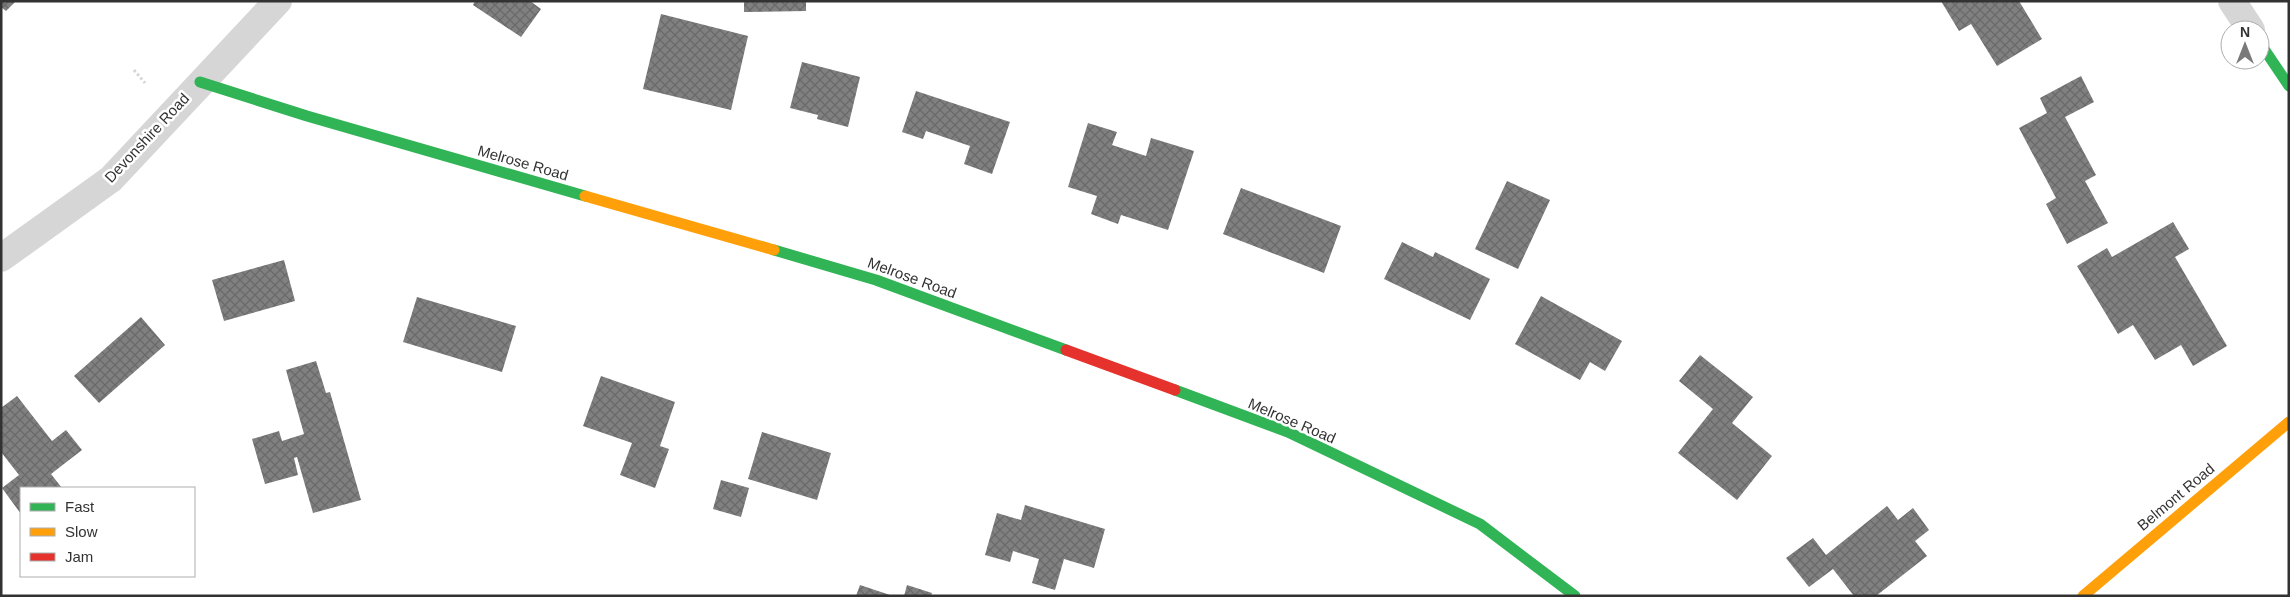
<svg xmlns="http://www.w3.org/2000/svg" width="2290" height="597" viewBox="0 0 2290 597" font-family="Arial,sans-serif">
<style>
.building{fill:url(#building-cross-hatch)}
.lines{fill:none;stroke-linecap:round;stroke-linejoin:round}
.path{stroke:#d5d5d5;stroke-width:3;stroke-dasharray:2.5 2.5;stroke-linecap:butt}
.street{stroke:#d6d6d6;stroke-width:28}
.fast{stroke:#30b455;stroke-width:11}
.slow{stroke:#ff9f0a;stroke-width:11}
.jam{stroke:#e5322d;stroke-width:11}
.labels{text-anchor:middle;stroke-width:5;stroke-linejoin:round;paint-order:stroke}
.street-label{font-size:15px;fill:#323232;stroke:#fff}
</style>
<defs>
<pattern id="building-cross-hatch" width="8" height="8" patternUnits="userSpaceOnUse" patternTransform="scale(1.25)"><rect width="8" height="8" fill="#808080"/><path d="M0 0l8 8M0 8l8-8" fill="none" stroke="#696969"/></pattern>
</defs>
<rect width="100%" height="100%" fill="#fff"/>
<path class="building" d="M1,1h15l-10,10 -5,-4z
M475,1h55l11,8 -20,28 -48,-32z
M744,1h62v10l-62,1z
M1941,1h78l23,38 -45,27 -26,-42 -12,7z
M661,14l87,22 -17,74 -88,-21z
M802,62l58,15 -12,50 -31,-8 1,-4 -28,-7z
M2081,76l13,26 -29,15 31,58 -11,6 23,42 -41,21 -21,-40 10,-6 -37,-70 28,-15 -7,-15z
M916,91l94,31 -18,52 -28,-10 6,-18 -44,-15 -3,8 -21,-7z
M1088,123l29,9 -5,13 34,11 5,-18 43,13 -26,79 -47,-15 -3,9 -27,-10 6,-18 -29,-9z
M1507,181l43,19 -32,69 -43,-20z
M1241,188l100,38 -17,47 -101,-39z
M2173,222l16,27 -14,8 52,89 -34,20 -12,-21 -26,15 -22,-35 -15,9 -41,-68 30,-18 5,9z
M1402,242l31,15 2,-5 55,27 -20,41 -86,-41z
M284,260l11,41 -71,20 -12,-41z
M1541,296l81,45 -17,30 -15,-9 -10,18 -65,-36z
M417,297l99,29 -14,46 -99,-30z
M141,317l24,28 -66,58 -25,-27z
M1700,355l53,42 -21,26 40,33 -35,44 -59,-47 35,-44 -34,-28z
M316,361l10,32 4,-1 31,108 -48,13 -16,-56 -3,1 4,17 -33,9 -13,-45 27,-8 3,10 22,-7 -18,-64z
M601,376l74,26 -15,44 9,3 -14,39 -35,-13 12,-32 -49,-17z
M17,396l35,45 14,-11 16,20 -31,24 11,14h-41v26l-19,-26 17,-13 -18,-23v-44z
M762,432l69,21 -14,47 -69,-21z
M721,480l28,8 -8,29 -28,-8z
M1025,505l80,24 -11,39 -30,-9 -9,31 -23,-7 7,-24 -26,-8 -3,11 -25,-7 12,-42 24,7z
M1887,506l11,14 15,-12 16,22 -14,11 12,15 -51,40h-22l-21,-27 -24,18 -23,-29 27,-20 13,17z
M860,585l30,10 -1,1h-33z
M907,585l25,8 -1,3h-27z"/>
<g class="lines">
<path class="path" d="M134,70l11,13"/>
<path class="street" d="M2232,1l19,29
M1,258l110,-79 167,-178"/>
<path class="fast" d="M2260,43l29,43
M200,82l107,34 278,80
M774,250l102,30 190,70
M1175,390l113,42 192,92 95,72"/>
<path class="slow" d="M585,196l189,54
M2083,596l206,-174"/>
<path class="jam" d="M1066,350l109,40"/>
</g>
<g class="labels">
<g class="street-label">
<text transform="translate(147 138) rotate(-47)" y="5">Devonshire Road</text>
<text transform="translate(523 163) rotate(16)" y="5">Melrose Road</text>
<text transform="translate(912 278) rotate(20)" y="5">Melrose Road</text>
<text transform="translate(1292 421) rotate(23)" y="5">Melrose Road</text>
<text transform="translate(2176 497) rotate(-40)" y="5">Belmont Road</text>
</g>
</g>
<rect width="2290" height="597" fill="none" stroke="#323232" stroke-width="5"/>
<rect x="20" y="487" width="175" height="90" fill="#ffffff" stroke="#adadad"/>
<rect x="30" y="503" width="25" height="8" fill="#30b455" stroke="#adadad"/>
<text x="65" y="512" font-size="15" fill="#323232">Fast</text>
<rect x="30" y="528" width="25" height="8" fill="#ff9f0a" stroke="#adadad"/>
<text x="65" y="537" font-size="15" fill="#323232">Slow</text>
<rect x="30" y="553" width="25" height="8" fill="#e5322d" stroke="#adadad"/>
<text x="65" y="562" font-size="15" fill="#323232">Jam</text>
<g transform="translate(2245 45)"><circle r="24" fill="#ffffff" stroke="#adadad"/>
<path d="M0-4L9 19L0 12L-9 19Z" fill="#7a7a7a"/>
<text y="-8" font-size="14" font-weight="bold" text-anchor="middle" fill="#323232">N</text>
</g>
</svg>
